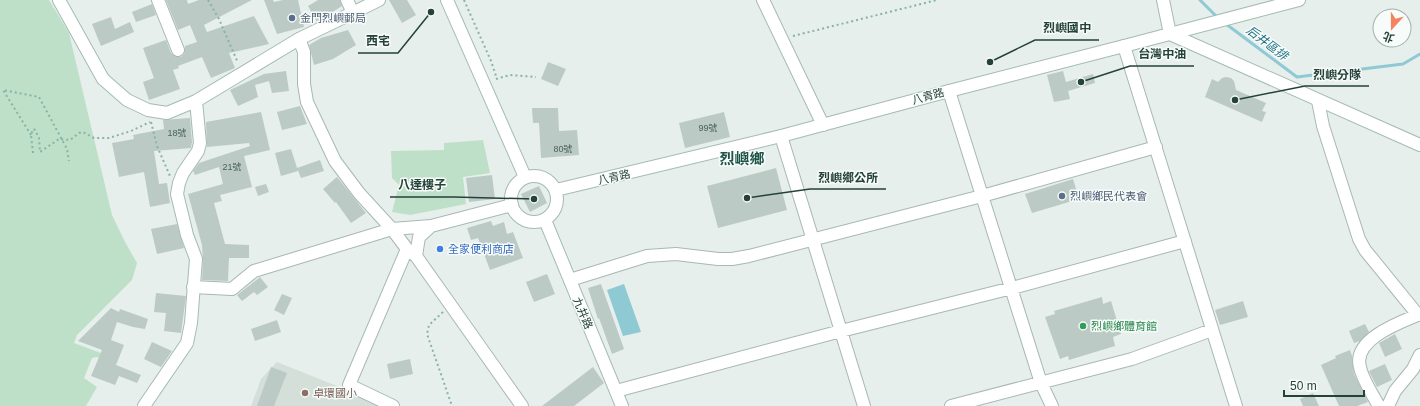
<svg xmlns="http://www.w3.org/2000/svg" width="1420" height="406" viewBox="0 0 1420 406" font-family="Arial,'Noto Sans TC',sans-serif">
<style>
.built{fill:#d4dfda}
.green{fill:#bfe0c8}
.water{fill:#8ec9d4}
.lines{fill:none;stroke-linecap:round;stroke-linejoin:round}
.stream{stroke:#8ec9d4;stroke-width:3}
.building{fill:#bbcac4}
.street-casing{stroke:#a8b8b2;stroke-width:14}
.secondary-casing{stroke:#a4bbb3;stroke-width:14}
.path{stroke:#86b3a5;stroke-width:2;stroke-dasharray:2 3;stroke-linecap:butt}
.street{stroke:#fff;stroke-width:12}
.secondary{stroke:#fff;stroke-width:12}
.service-dot{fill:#5c6f8a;stroke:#f7fbf9;stroke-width:1.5}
.shop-dot{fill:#3f7fe0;stroke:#f7fbf9;stroke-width:1.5}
.leisure-dot{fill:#2e9e5b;stroke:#f7fbf9;stroke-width:1.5}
.education-dot{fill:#8d6e63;stroke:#f7fbf9;stroke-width:1.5}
.labels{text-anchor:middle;stroke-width:3;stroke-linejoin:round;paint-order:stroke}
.number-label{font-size:9px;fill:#4a645c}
.service-label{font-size:11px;fill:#4e5e75;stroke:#f7fbf9;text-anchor:start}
.street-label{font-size:11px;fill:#24423a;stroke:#f7fbf9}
.shop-label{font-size:11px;fill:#366cbe;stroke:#f7fbf9;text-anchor:start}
.leisure-label{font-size:11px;fill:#27864d;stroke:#f7fbf9;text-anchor:start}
.education-label{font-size:11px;fill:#785e54;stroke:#f7fbf9;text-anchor:start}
.water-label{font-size:12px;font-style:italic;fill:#1c6f80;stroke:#f7fbf9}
.district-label{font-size:15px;font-weight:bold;fill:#1f5548;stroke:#f7fbf9}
.leader{fill:none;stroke:#24423a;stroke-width:1.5}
.callout-dot{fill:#24423a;stroke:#f7fbf9;stroke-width:1.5}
.callout-label{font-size:12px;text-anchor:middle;font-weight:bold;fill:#24423a;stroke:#f7fbf9;stroke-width:3;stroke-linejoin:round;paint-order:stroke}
</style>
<rect width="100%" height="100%" fill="#e6efeb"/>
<path class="built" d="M277,362l110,44h-136l10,-27z"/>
<path class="green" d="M0,0h49l20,33 43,182 13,27 12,21 -5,17 -55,55 -3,8 43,16 -2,4 -18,-6 -5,1 -8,20 13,9 -11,19h-86z
M483,140l7,33 -27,4 3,27 -56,11 -18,-3 7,-27 -7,-7 -1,-27 53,-1v-7z"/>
<path class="water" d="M624,284l17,48 -18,4 -16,-46z"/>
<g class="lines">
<path class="stream" d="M1200,0l18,18
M1226,24l71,53 106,-13 17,-10"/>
</g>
<path class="building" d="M166,0h21l1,4 11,-4h53l-48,25 3,7 47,-16 15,28 -40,9 6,15 -24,10 -9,-21 -24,9 1,2 -6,2 7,19 -31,11 -6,-18 11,-4 -11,-30 23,-8 5,13 6,4h4l3,-3 1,-3v-5l12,-4 -7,-17 -12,5z
M264,0h9l1,2 9,-2h15l6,27 -27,7z
M318,0h22l2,6 -25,16 -9,-16z
M389,0h18l9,15 -14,8z
M152,4l4,11 -20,7 -4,-10z
M111,17l4,12 15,-7 4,10 -33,14 -9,-22z
M348,30l8,15 -23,14 -19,6 -5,-20 12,-7z
M548,62l18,7 -8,17 -17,-7z
M286,71l3,20 -17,2 -3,-12 -14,4 3,12 -20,9 -8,-16 34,-16z
M1063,71l3,11 27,-8 2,9 -27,8 2,8 -16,3 -7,-27z
M1226,77l5,1 3,3 2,9 30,13 -4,8 4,1 -4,10 -57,-25 7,-18 6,3 4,-4z
M300,106l7,18 -25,6 -5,-18z
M532,108h26l1,23 18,-1 2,25 -38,3 -2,-35h-6z
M261,112l9,38 -26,6 8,31 -32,8 2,6 -8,2 11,41 24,1v13h-20l-1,23 -26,-1 1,-20 -1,-15 -14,-51 35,-10 -4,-17 -24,8 -2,-4 6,-8 51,-17 -1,-3 -42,4 -1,-25z
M724,112l6,25 -45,11 -6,-25z
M190,118l2,24 -1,6 -37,3 5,33 8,-1 3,20 -20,4 -6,-35 -25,5 -7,-34 22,-4 -1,-4 31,-6 -1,-9z
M291,149l7,22 -17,5 -6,-23z
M320,160l4,11 -23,7 -4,-10z
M776,168l11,42 -69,18 -11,-42z
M492,175l3,24 -26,3 -3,-24z
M337,177l29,36 -15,10 -15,-21 -1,1 -12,-14z
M1073,179l6,20 -47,14 -7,-19z
M266,184l3,8 -11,4 -3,-9z
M539,186l8,17 -17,9 -9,-18z
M491,221l2,5 11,-4 3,12 6,-2 10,26 -33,12 -12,-32 -7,2 -4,-12z
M177,224l7,24 -27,6 -6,-25z
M547,274l8,20 -21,8 -8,-20z
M260,277l8,10 -11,8 -3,-3 -12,9 -5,-6z
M601,284l23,65 -12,5 -13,-36 -1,1 -10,-31z
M156,293l30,3 -5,37 -17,-2 2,-18 -12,-1z
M282,294l10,4 -8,17 -10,-5z
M1102,297l1,7 8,-3 10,33 -8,3 2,9 -46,14 -1,-4 -8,3 -15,-42 10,-3 -1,-3z
M1243,301l5,16 -28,8 -5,-15z
M111,308l8,4 1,-3 28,10 -3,10 -12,-2 -16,-5 -6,18 13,5 -8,20 25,10 -4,8 -18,-7 -4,9 -24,-9 11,-26 -24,-9z
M277,320l4,12 -26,9 -4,-12z
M1365,324l4,8 -9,9 -6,2 -5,-12z
M1395,334l7,15 -17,8 -6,-14z
M152,342l20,9 -11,16 -17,-8z
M1350,350l2,6 2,18 14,28 -11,4h-18l-18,-41 15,-7 -1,-2z
M410,359l3,15 -23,5 -3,-15z
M1385,364l7,16 -15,7 -8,-16z
M271,367l16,6 -13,33h-17z
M593,367l11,16 -30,23h-32z
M1313,393l6,13h-16l-3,-7z"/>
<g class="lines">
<g class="street-casing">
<path id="street" d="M158,0l20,50
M347,0l6,13
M763,0l60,125
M1163,0l7,34
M299,39l5,13v32l3,18 28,59 24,32 33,36 39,-3 81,-21
M1124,46l112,360
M949,91l92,292 11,23
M1318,101l5,25 36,113 6,11 53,65
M781,136l83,270
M416,256l3,-19 12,-11
M570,280l77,-24 29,-2 42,5h14l17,-3 233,-60 174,-49
M193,287l39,2 22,-18 138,-42 15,20 9,7 106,150
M616,391l225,-60 171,-43 173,-47
M393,406l-44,-21 58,-136
M951,406l181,-47 80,-29
M1379,406c-6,-10 -17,-28 -19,-39 -8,-28 41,-45 60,-53
M1388,406l7,-15 18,-22 7,-14"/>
</g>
<g class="secondary-casing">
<path id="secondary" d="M59,0l44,79 24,21 21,10 19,3 29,-12 103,-62 80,-39
M447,0l78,177
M1170,34l250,111
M511 199a23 23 0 1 1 46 0a23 23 0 1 1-46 0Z
M556,190l225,-54 168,-45 175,-45 175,-46
M545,220l77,186
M144,406l43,-63 4,-20 5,-64 -9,-24 -10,-41 2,-11 4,-10 15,-22 2,-8 -4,-42"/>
</g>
<path class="path" d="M208,0l11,19 19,44
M464,0l27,61 6,18
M793,36l144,-36
M496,79l14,-4 26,2
M151,122l6,24 13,30
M31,135l-28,-45 36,7 28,52 2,12
M33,153l-2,-18 2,-6 2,1 4,8 1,14 19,-13 11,1 9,-7 4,-1 11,6h15l22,-7 19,-9
M443,312l-14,13 -2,9 25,72"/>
<use href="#street" class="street"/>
<use href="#secondary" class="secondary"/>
</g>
<g class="service-dot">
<circle cx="292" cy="18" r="4"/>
<circle cx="1062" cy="196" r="4"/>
</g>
<circle class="shop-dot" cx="440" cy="249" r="4"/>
<circle class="leisure-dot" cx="1083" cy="326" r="4"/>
<circle class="education-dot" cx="305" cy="393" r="4"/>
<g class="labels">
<g class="number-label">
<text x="708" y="131">99號</text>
<text x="177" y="136">18號</text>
<text x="563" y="152">80號</text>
<text x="232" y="170">21號</text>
</g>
<g class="service-label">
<text x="300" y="22">金門烈嶼郵局</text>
<text x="1070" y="200">烈嶼鄉民代表會</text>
</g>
<g class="street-label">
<text transform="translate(928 96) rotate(-15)" y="4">八青路</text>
<text transform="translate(614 177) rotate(-13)" y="4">八青路</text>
<text transform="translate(583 313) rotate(67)" y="4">九井路</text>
</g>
<g class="shop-label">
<text x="448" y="253">全家便利商店</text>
</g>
<g class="leisure-label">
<text x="1091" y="330">烈嶼鄉體育館</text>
</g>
<g class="education-label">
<text x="313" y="397">卓環國小</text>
</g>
<g class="water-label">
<text transform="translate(1267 43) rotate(37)" y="4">后井區排</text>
</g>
<g class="district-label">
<text x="742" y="164">烈嶼鄉</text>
</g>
</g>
<path class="leader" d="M990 62L1035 40H1099M431 12L398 53H358M1081 82L1130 66H1194M1235 100L1305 86H1369M747 198L810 189H886M534 199L454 197H390"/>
<g class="callout-dot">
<circle cx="990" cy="62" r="4"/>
<circle cx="431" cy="12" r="4"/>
<circle cx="1081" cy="82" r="4"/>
<circle cx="1235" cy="100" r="4"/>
<circle cx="747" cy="198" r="4"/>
<circle cx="534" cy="199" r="4"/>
</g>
<g class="callout-label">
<text x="1067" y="32">烈嶼國中</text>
<text x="378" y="45">西宅</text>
<text x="1162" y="58">台灣中油</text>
<text x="1337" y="79">烈嶼分隊</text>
<text x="848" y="182">烈嶼鄉公所</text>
<text x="422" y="189">八達樓子</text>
</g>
<g transform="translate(1392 28) rotate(201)"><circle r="19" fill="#f7fbf9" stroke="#a3b1ad"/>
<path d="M0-3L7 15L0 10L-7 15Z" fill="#f4845f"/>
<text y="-6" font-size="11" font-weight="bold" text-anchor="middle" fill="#24423a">北</text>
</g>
<path d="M1284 390v6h80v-6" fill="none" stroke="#24423a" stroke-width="2"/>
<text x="1290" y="390" font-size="12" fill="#24423a" stroke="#f7fbf9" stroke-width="3" paint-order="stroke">50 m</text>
</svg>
